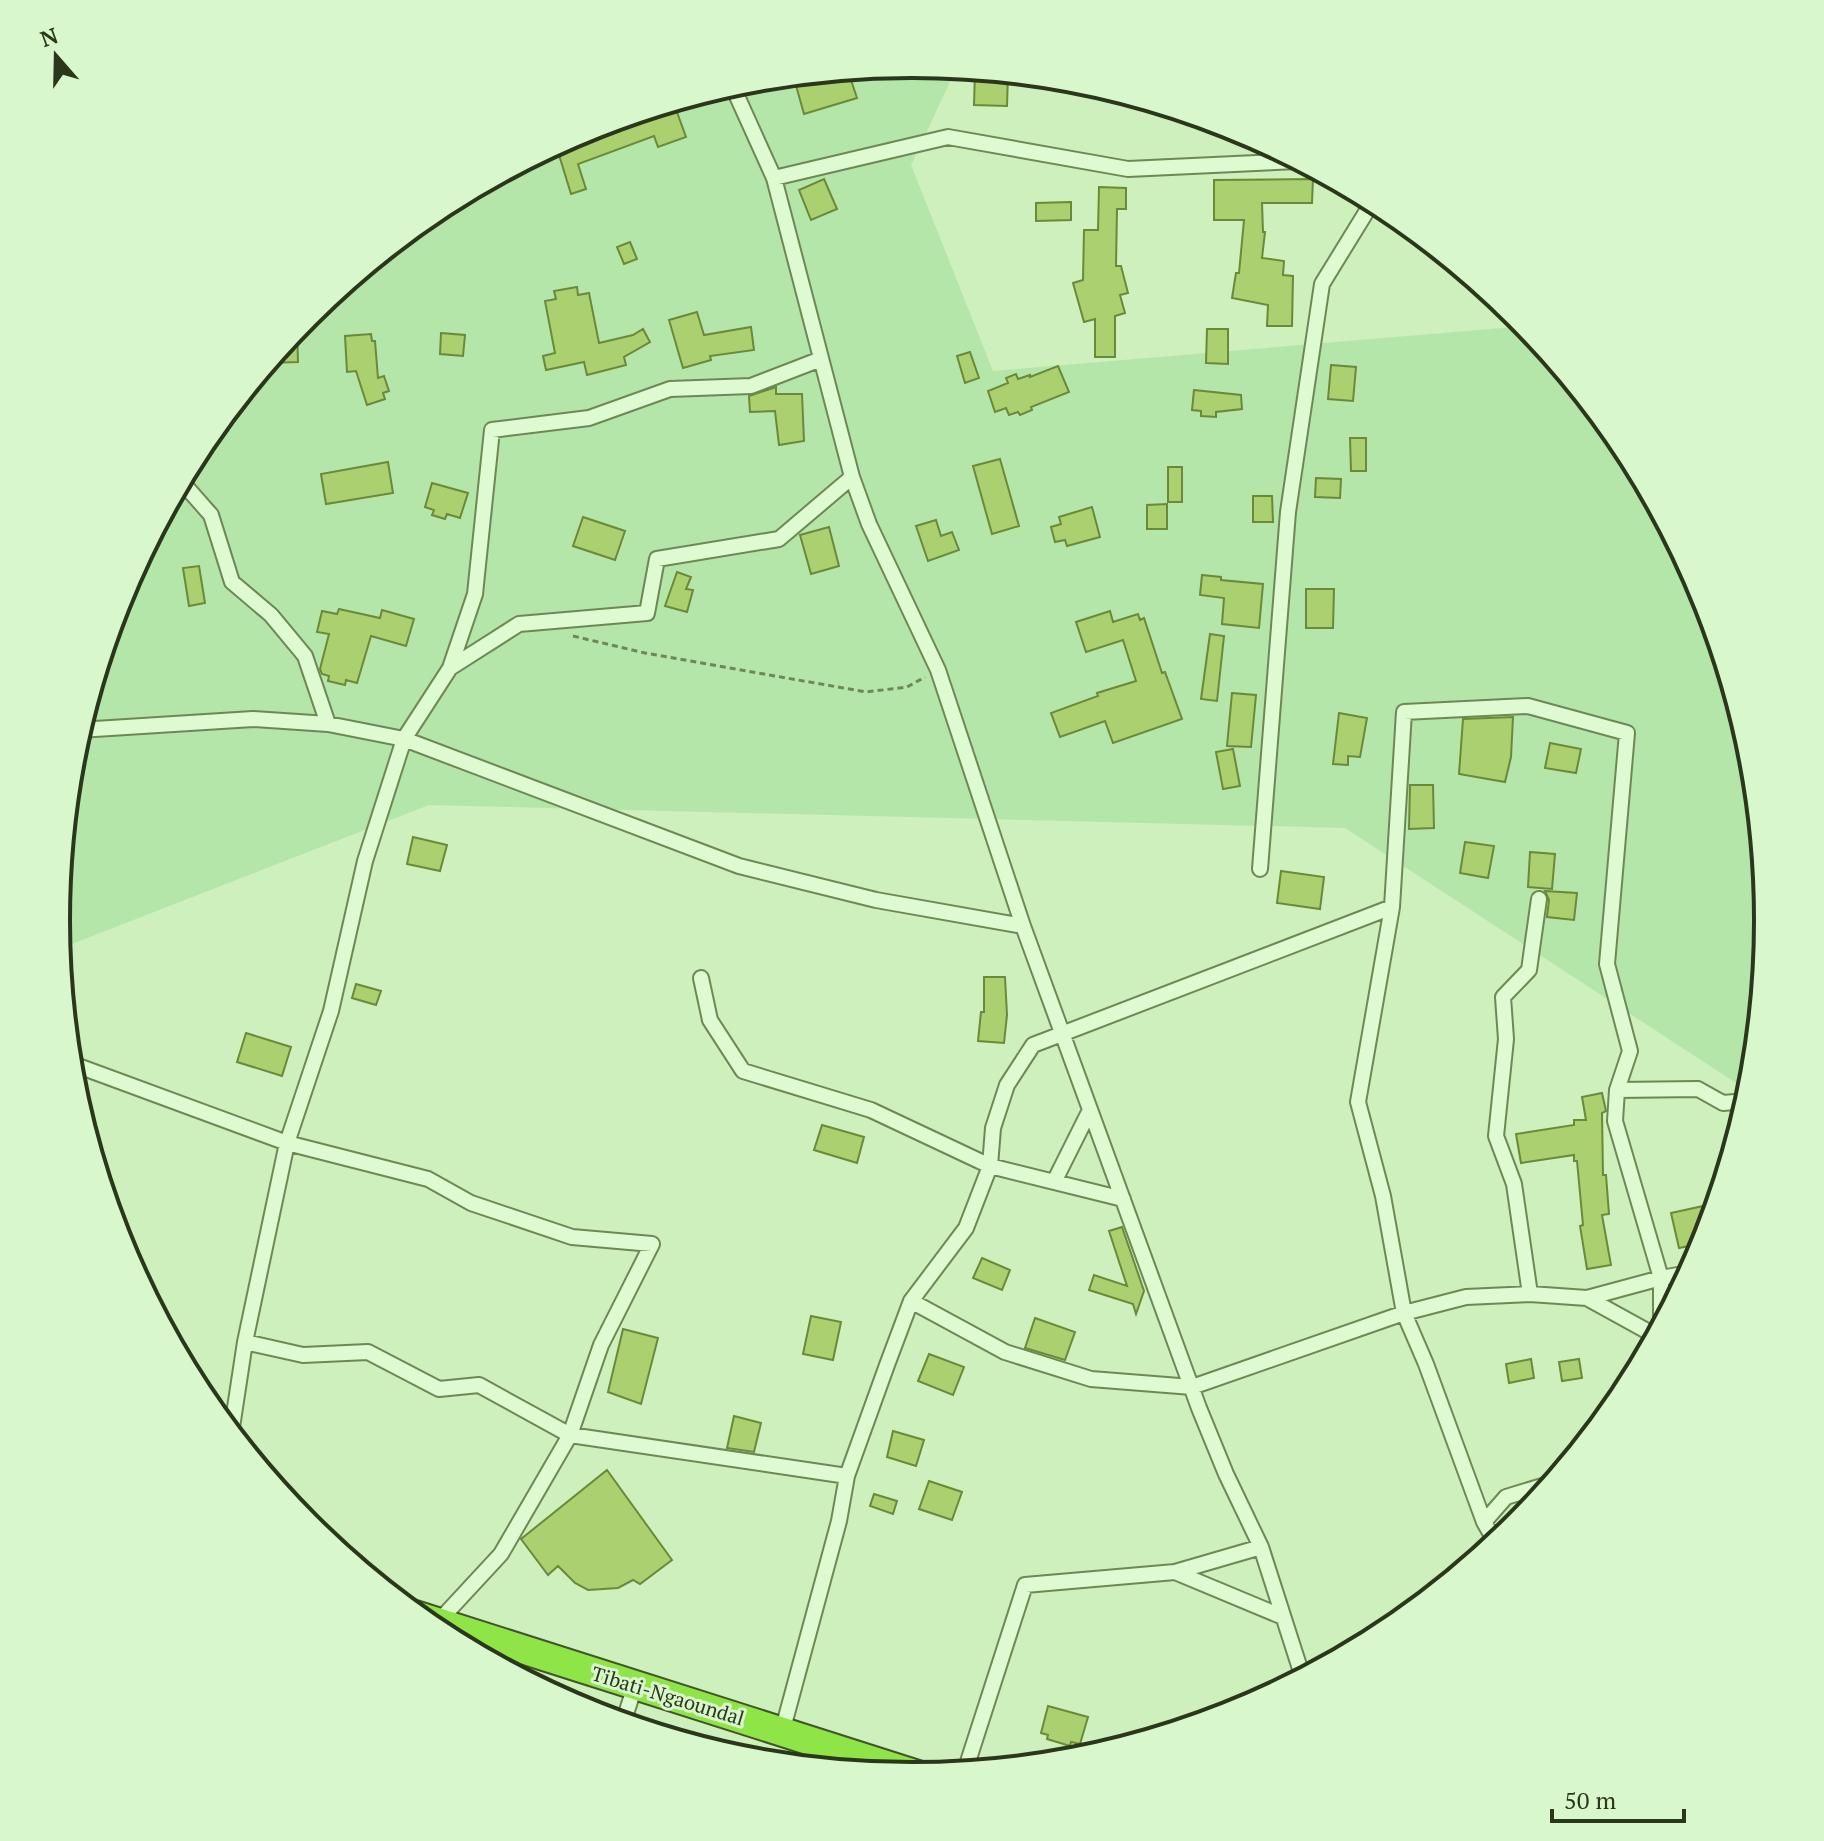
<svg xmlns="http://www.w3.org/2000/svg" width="1824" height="1841" viewBox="0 0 1824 1841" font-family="'PT Serif',serif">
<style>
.farmland{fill:#b4e6a9}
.building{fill:#aad070;stroke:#6b893a;stroke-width:2}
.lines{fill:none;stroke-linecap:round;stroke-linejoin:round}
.street-casing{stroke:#6e8855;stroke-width:18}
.highway-casing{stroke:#42552a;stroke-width:32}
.path{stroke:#6e8855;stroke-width:3;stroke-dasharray:6 4;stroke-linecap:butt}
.street{stroke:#ddfad0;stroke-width:14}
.highway{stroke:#8fe547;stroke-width:28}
.labels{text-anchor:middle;stroke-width:6;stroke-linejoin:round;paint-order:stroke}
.street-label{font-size:20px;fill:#2a371b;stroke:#d9f7cc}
.rim{fill:none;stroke:#2a371b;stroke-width:4}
</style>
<rect width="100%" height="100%" fill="#cdf0bc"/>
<path class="farmland" d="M912,65l44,4 -45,96 82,206 533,-45 98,119 79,148 49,161 16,167 -18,171 -405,-264 -916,-23 -370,144 -3,-29 17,-167 48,-160 80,-148 106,-130 130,-106 148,-80 160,-48z"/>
<path class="building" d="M848,71l9,27 -53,16 -9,-32 29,-9z
M975,71l33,3 -1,32 -33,-1z
M674,104l12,33 -28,10 -4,-11 -76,28 8,25 -15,5 -15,-49 70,-25 -1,-3 13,-4 1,3z
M824,179l13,30 -26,11 -12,-30z
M1313,179l-1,24h-50l1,29h2l-3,26 22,3 -1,14 10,1 -1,50h-25l1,-21 -36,-7 4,-25h3l5,-53h-30v-40z
M1099,187l27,1v21h-9l-1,57h5l7,27 -8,2 5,18 -10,3v41h-20v-38l-11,3 -11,-39 10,-3 1,-50h14z
M1071,202v18l-35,1v-18z
M630,242l7,17 -13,5 -7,-17z
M577,287l1,8 11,-2 10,50 34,-8 10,-6 7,13 -26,15 2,8 -39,10 -3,-13 -38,8 -3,-14 12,-3 -10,-52 11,-2 -2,-8z
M697,312l7,23 47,-8 3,23 -44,6 1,4 -28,8 -14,-48z
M297,327l1,35 -30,1 13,-17z
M1207,329h21v35l-22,-1z
M441,333l24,2 -2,21 -23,-2z
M371,334l1,7h3l3,37 6,-2 5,15 -6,2 2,6 -18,6 -11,-34 -9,1 -2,-36z
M970,352l9,26 -14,5 -8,-27z
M1331,365l25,2 -3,34 -25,-2z
M1058,366l11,26 -38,15 1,3 -12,5 -2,-3 -9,3 -3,-7 -11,4 -7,-21 20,-8 -2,-5 10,-4 2,5 12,-4v2z
M776,387v7h26l2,47 -25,4 -4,-34 -25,1 -1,-16z
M1194,390l47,5 1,14 -26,3v5l-15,-1v-5l-9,-1z
M1350,438h16v33h-15z
M1000,459l19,67 -27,8 -19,-68z
M388,462l5,31 -67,11 -5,-30z
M1168,467h14v35h-14z
M1316,478l25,1 -1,19 -25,-1z
M432,483l36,10 -8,25 -13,-4 -2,5 -13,-4 2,-5 -9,-3z
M1253,496h19l1,26h-20z
M1167,504v25h-20v-24z
M1092,507l8,30 -33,9 -2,-6 -10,2 -4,-15 10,-3 -2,-7z
M583,517l42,14 -10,29 -42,-14z
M936,520l5,16 11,-4 7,18 -31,11 -12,-35z
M829,527l10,39 -28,8 -11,-39z
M199,566l6,37 -16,3 -6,-38z
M677,572l14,5 -5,12 7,1 -6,22 -22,-6z
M1202,575l19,2v3l42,4 -4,44 -37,-4 2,-26 -24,-3z
M1306,589h28l-1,39h-27z
M339,609l41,9 2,-8 32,9 -8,27 -35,-10 -14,47 -11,-3 -1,5 -17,-4 1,-5 -7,-2 -2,-5 9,-35 -12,-2 5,-21 15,3z
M1110,611l3,11 25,-8 2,6 4,-2 18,55 3,-1 17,47 -69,24 -8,-22 -45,16 -9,-24 47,-17 -1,-3 39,-12 -13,-41 -37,12 -10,-30z
M1210,634l14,2 -7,65 -16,-2z
M1232,693l24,2 -5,52 -24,-1z
M1339,713l28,5 -7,39 -12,-1v9l-15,-1z
M1513,717l-2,40 -6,25 -46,-8 4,-55z
M1550,743l31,6 -5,24 -31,-5z
M1233,749l7,37 -17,3 -7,-37z
M1410,785h23l1,43 -25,1z
M413,837l34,8 -7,26 -33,-7z
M1465,842l29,4 -6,32 -28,-5z
M1530,852l25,2 -3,35 -24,-2z
M1281,871l43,6 -4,32 -43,-6z
M1545,891l32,2 -3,27 -27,-3 2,-17z
M984,977h21l2,38 -3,28 -26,-2 3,-29h3z
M356,984l25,7 -5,14 -24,-7z
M246,1033l45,14 -9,29 -45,-14z
M1602,1093l4,18 -4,2 1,62h3l3,39 -7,1 9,50 -24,4 -7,-43 3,-1 -6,-64h-3v-6l-53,8 -5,-29 58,-9v-5h12l-4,-23z
M822,1125l42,12 -7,26 -43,-13z
M1703,1206l5,24 -4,13 -25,5 -8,-35z
M1122,1227l22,64 -8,23 -3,-10 -44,-14 5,-15 33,11 -18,-55z
M982,1258l28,12 -8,20 -29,-12z
M811,1316l30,6 -8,38 -30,-6z
M1035,1318l40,14 -10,28 -40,-12z
M623,1329l35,9 -17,66 -33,-12z
M929,1354l35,13 -11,28 -35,-14z
M1531,1359l3,19 -25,5 -3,-19z
M1579,1359l3,19 -20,3 -3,-19z
M734,1416l27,7 -7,29 -27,-4z
M893,1431l31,9 -8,26 -29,-9z
M607,1470l65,90 -32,24 -7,-4 -15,8 -30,2 -13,-7 -17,-17 -10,9 -27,-36z
M929,1481l33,11 -10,28 -33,-11z
M874,1494l23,7 -4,13 -23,-8z
M1048,1706l40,11 -8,27 -9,-2 -1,4 -23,-7 1,-4 -7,-2z"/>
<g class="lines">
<g class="street-casing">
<path id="street" d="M732,85l42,93 78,299 17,47 69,146 85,256 176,482 27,66 35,73 42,131
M774,178l174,-41 180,32 170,-8
M181,481l30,34 21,67 39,33 34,41 23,68
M450,668l25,-74 17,-164 97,-12 81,-29 81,-3 70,-27
M79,730l174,-11 75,5 76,15 46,-71 69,-44 128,-11 10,-54 122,-20 73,-62
M1260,869l28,-357 34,-228 51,-83
M701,978l9,42 33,51 128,39 119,56 133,33
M70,1063l217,80 141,36 43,24 101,34 80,7 -51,101 -31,90 -69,119 -63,68
M1617,1090l81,-1 25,14 24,-2
M1054,1182l36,-72
M1530,1294l-16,-110 -18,-48 10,-97 -3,-42 26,-27 10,-71
M1587,1298l69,38
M911,1301l94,51 86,27 101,8 212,-74 62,-16 64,-3 57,4 74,-20 28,-5
M245,1342l58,13 65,-3 71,37 40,-4 91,50 277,41
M231,1434l14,-92 42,-199 44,-132 34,-150 39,-122 335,127 137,34 147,26
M1484,1522l22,-25 46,-14
M1496,1543l-12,-21 -58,-158 -22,-51 -21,-117 -25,-94 34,-195 12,-195 124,-6 99,27 -20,231 23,87 -13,39 -2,31 46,157v49
M1175,1572l108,45
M623,1723l12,-37
M782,1732l57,-211 8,-45 40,-111 24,-64 55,-73 24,-62 3,-38 14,-43 26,-40 359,-138
M965,1771l60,-186 150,-13 86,-25"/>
</g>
<g class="highway-casing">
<path id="highway" d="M415,1615l506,161"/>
</g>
<path class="path" d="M573,636l72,17 221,39 41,-5 18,-10
M692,1744l75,18"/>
<use href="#street" class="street"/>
<use href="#highway" class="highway"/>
</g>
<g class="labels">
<g class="street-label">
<text transform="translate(668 1696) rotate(17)" y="7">Tibati-Ngaoundal</text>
</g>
</g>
<path d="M0 0H1824V1841H0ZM70 920a842 842 0 1 1 1684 0a842 842 0 1 1-1684 0Z" fill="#d9f7cc" fill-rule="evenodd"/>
<path class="rim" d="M70 920a842 842 0 1 1 1684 0a842 842 0 1 1-1684 0Z"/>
<g transform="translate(56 56) rotate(340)" stroke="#d9f7cc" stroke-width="6" paint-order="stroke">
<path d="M0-6L14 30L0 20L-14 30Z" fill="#2a371b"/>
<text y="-12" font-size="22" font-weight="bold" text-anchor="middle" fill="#2a371b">N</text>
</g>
<path d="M1552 1809v12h132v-12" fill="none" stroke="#2a371b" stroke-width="4"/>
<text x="1564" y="1809" font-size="24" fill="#2a371b" stroke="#d9f7cc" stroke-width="6" paint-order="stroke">50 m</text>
</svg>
